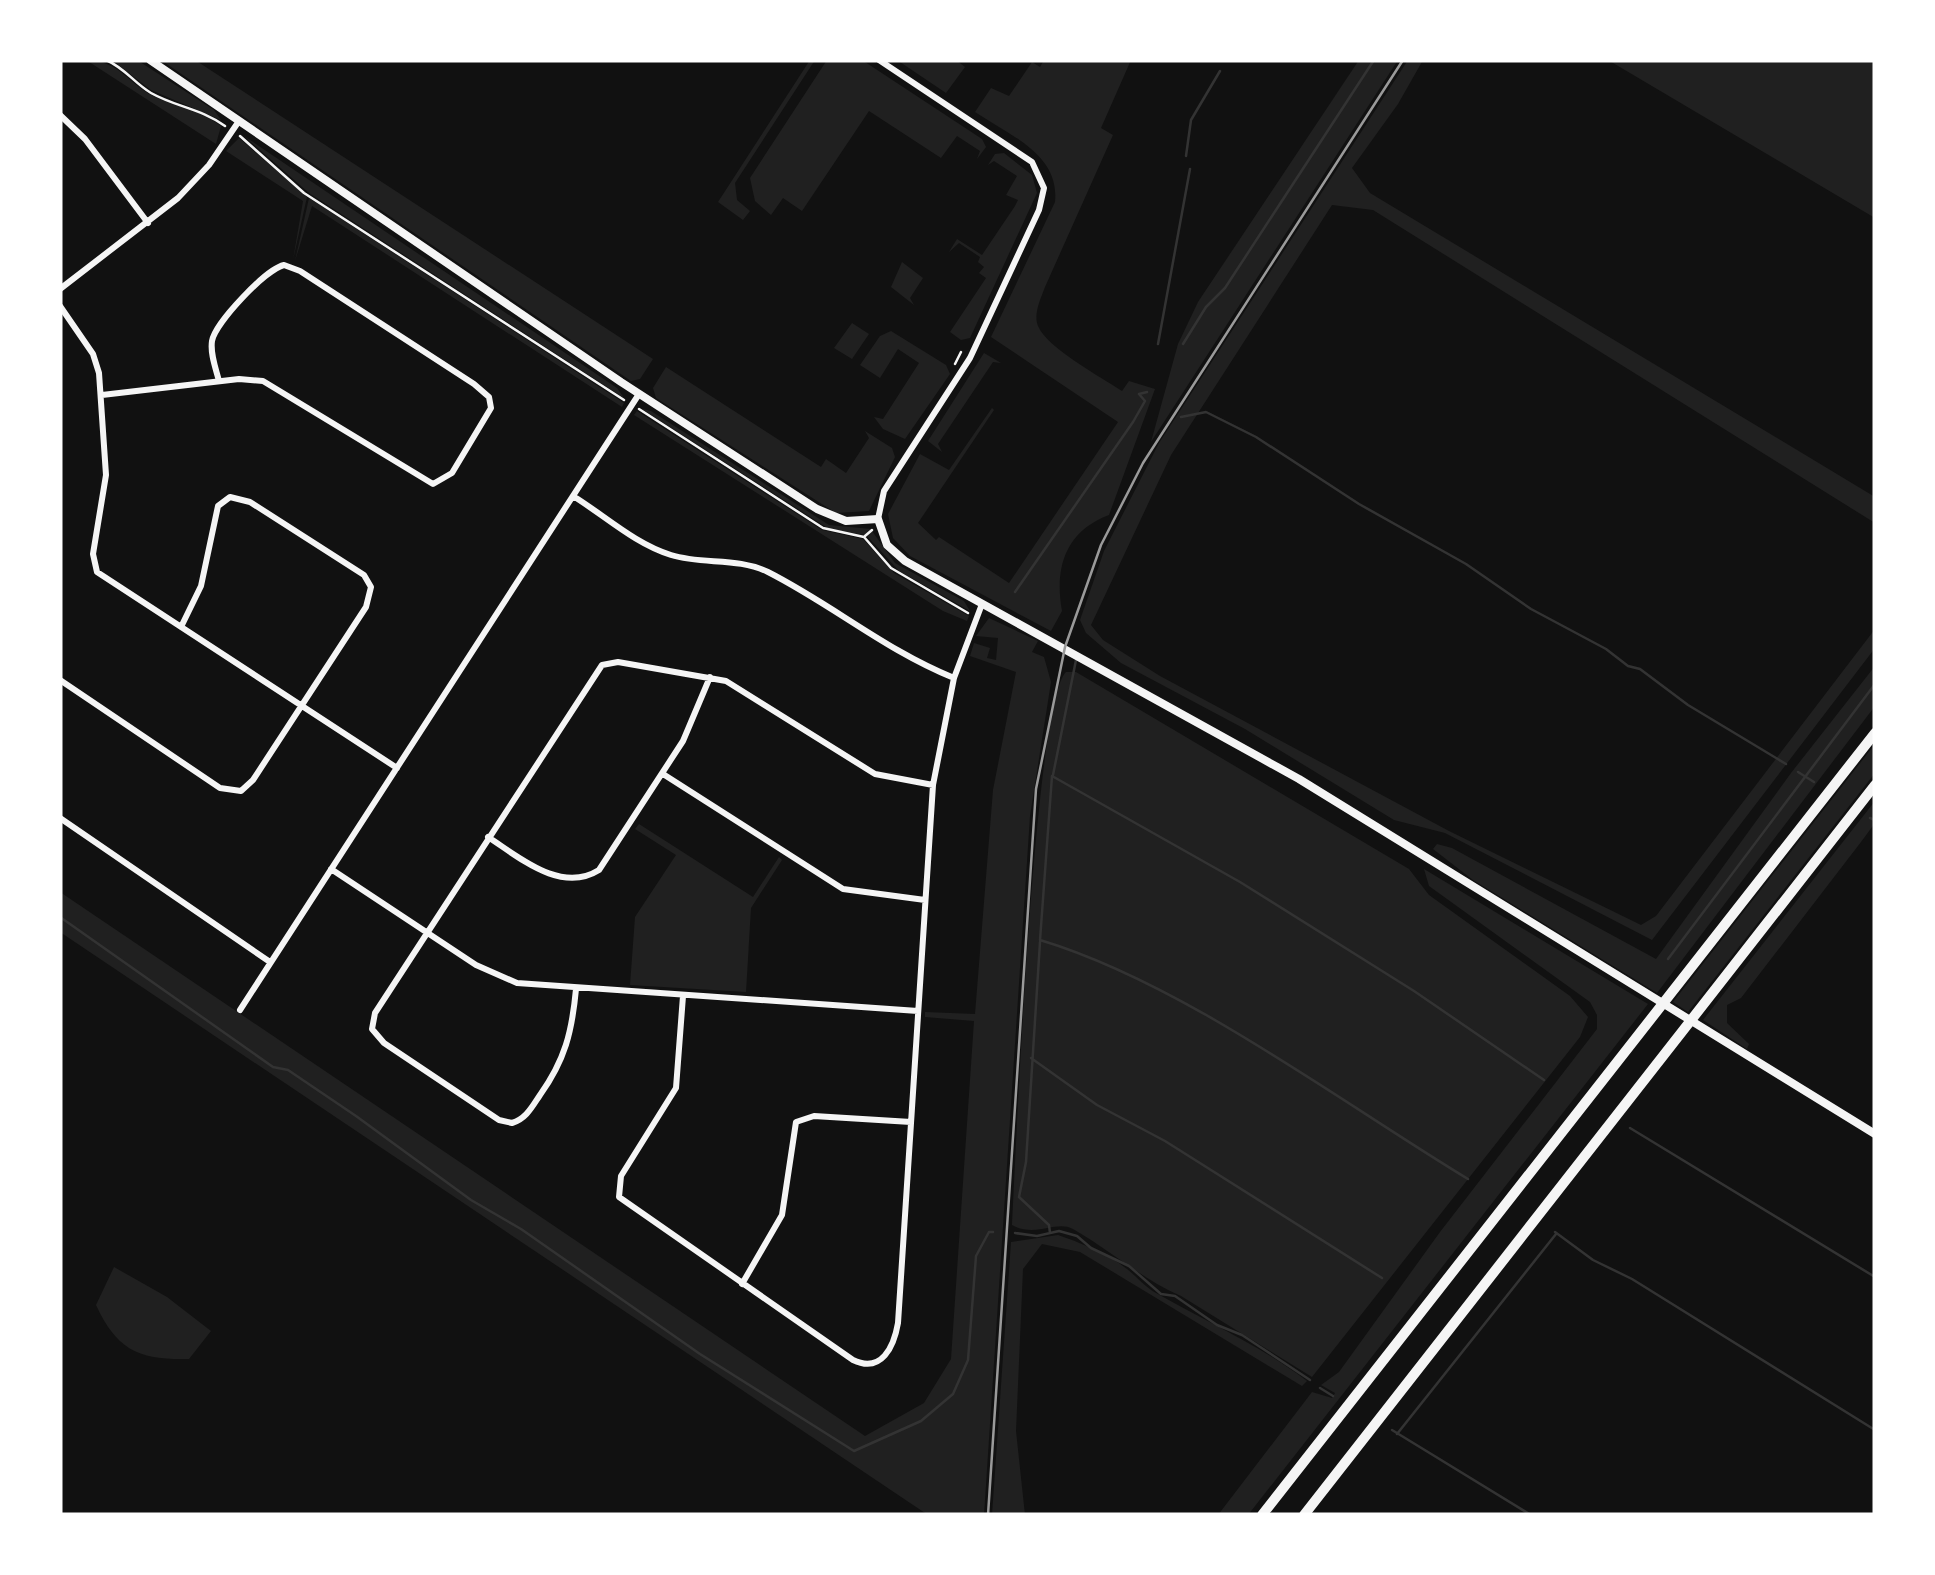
<svg xmlns="http://www.w3.org/2000/svg" width="1935" height="1575" viewBox="0 0 1935 1575" font-family="Figtree,sans-serif">
<style>
.green{fill:#202020}
.lines{fill:none;stroke-linecap:round;stroke-linejoin:round}
.stream{stroke:#333;stroke-width:2.5}
.path{stroke:#f5f5f5;stroke-width:2.5}
.minor{stroke:#f5f5f5;stroke-width:6}
.tertiary{stroke:#f5f5f5;stroke-width:8}
.motorway{stroke:#f5f5f5;stroke-width:10}
.rail{stroke:#9a9a9a;stroke-width:2.5}
</style>
<rect width="100%" height="100%" fill="#111"/>
<path class="green" d="M86,60c33,0 42,24 69,37 22,10 46,14 66,29l-5,18z
M112,60h25l77,50 7,10 -70,-30z
M161,60h34l458,299 -13,20 -9,2z
M810,60h5l-80,123 2,17 13,11 -7,9 -25,-18z
M827,60h35l120,79 4,8 -9,12 3,-8 -23,-15 -16,22 -72,-47 -67,100 -19,-13 -12,17 -16,-14 -5,-23z
M897,60h59l9,7 -19,26z
M1044,60h87l-30,68 12,7 -68,152c-4,11 -12,27 -7,39 9,22 63,51 84,65l7,-10 26,8 -46,126c-43,16 -55,52 -47,96l-11,20 -141,-75 -17,-18 -5,-24 32,-60 29,16 43,-62 2,2 -76,113 18,17 3,-3 70,46 109,-161 -127,-85 64,-135c5,-48 -46,-67 -80,-90l16,-24 18,8 23,-34 8,5z
M1359,60h39l-247,382 27,-98 20,-42z
M1408,60h15l-25,44 -46,64 18,25 505,304v26l-502,-313 -41,-5 -161,250 -80,170 12,15 57,36 289,155 192,94 15,-9 219,-287v19l-223,292 -207,-107 -51,-13 -149,-91 -124,-66 -35,-30 -6,-13 24,-69 55,-108z
M1608,60h267v158z
M244,136l373,252 7,10 -315,-205z
M239,138l68,59 -14,63 10,-59 -77,-50z
M1004,153l28,22 5,18 -67,145 -9,2 -11,-8 36,-54 -7,-5 5,-6 -6,-5 2,-5 -21,-14 -10,9 8,-13 25,16 33,-49 3,-6 -12,-5 11,-19 -23,-15 -6,4 7,-11z
M309,198l315,205 -2,4 -310,-201 -17,55z
M902,262l21,16 -13,20 4,7 -23,-18z
M852,323l17,11 -17,25 -18,-11z
M891,331l55,34 4,9 -45,65 -22,-10 -9,-12 9,2 36,-56 -21,-14 -18,29 -20,-13 20,-29z
M984,353l17,10 -8,-1 -55,82 4,8 -14,-11z
M666,367l155,100 5,-8 20,14 23,-35 -4,-7 27,17 3,9 -26,54 -33,2 -180,-115 -3,-10z
M642,409l9,2 178,114 42,4 -6,6 -36,-6z
M637,411l185,119 41,9 31,34 75,43 -2,5 -24,-10 -309,-196z
M872,531l23,32 69,38 6,10 -71,-40 -32,-35z
M989,618l49,23 -6,11 12,5 7,25 -21,134 -46,699h-56l-868,-583v-40l805,544 59,-33 27,-44 23,-338 -49,-4v-5l50,2 18,-224 23,-118 -46,-16 4,-13 16,5 -3,10 9,2 2,-22 -22,-2z
M1875,666v40l-218,287 -184,-113 -40,-31 4,-5 15,4 204,111 135,-186z
M1066,672h10l333,197 20,26 141,101 18,21 -8,20 -268,340 -131,-81c-38,-16 -71,-46 -108,-67 -17,-9 -37,9 -61,-4 4,-75 22,-522 54,-553z
M1875,744v29l-187,239 -15,-10z
M1875,801v22l-14,19 -120,156 -14,7v18l22,21 -2,5 -44,-29z
M639,824l114,73 26,-40 3,3 -31,48 -5,84 -116,-7 5,-68 41,-62 -41,-26z
M1424,869l224,135 -400,511h-30l94,-123 20,6 3,-5 -14,-8 18,-13 101,-140 157,-203v-14l-7,-13 -161,-116z
M1058,1235c21,7 52,20 69,34 10,8 18,18 29,24 51,29 105,53 151,88l-5,5 -222,-134 -38,-8 -19,25 -7,162 9,84h-33l19,-273z
M114,1267l53,30 44,34 -22,28c-51,1 -72,-9 -93,-54z"/>
<g class="lines">
<path class="stream" d="M1186,156l5,-36 29,-49
M1158,344l32,-175
M1183,344l23,-37 19,-19 149,-228
M1181,417l25,-5 50,25 103,67 107,60 65,45 75,40 22,17 12,3 48,36 98,59
M1015,592l118,-170 12,-21 -6,-7 8,-2
M1798,772l16,10
M1053,775l23,-115
M1870,818l5,2
M60,917l213,150 15,3 68,46 115,84 50,29 179,125 154,97 67,-30 32,-27 15,-34 8,-104 13,-24h4
M1040,942l-14,220 -7,35 30,28 1,8
M1668,959l207,-275
M1031,1058l66,47 68,36 217,137
M1630,1128l245,149
M1468,1179c-129,-78 -285,-196 -428,-239l12,-164 188,106 174,109 130,89
M1555,1232l38,28 39,19 243,151
M1015,1233l22,3 22,-5 18,5 14,12 38,18 32,28 14,2 42,29 25,10 68,45
M1320,1388l13,8
M1392,1430l139,85
M1397,1434l159,-200"/>
<path class="path" d="M106,60c19,8 28,23 45,33 25,14 51,16 74,33
M240,136l64,57 320,207
M955,364l6,-12
M639,409l184,119 41,9 27,31 77,45
M865,536l7,-6"/>
<path class="minor" d="M60,115l25,24 63,84
M60,289l118,-91 31,-33 30,-44
M60,306l33,48 6,19 7,102 -13,79 4,18 300,196
M102,395l137,-16 24,2 170,103 19,-11 39,-65 -2,-11 -15,-13 -174,-113 -16,-6c-18,4 -69,58 -72,76 -2,13 4,28 7,40
M573,496c31,19 62,48 98,59 32,10 66,2 97,17 65,33 117,78 186,106
M878,519l6,-28 86,-133 69,-148 5,-22 -12,-26 -153,-102
M60,680l160,108 21,3 12,-11 113,-173 5,-20 -7,-12 -114,-73 -20,-5 -12,9 -17,80 -20,41
M663,774l180,115 82,11
M60,818l210,144
M488,837c31,20 73,57 111,33l84,-129 27,-64
M331,869l145,96 41,18 401,28
M576,989c-4,43 -11,71 -36,106 -8,12 -14,24 -28,28l-13,-3 -115,-77 -12,-14 3,-16 227,-348 16,-3 108,19 149,93 58,11
M683,996l-7,92 -55,88 -2,21 234,163c29,14 41,-14 45,-37l35,-538 21,-107 28,-74
M240,1010l399,-616
M742,1284l40,-69 14,-93 18,-6 97,6"/>
<path class="tertiary" d="M150,60l471,322 196,127 29,12 32,-2 9,26 18,16 394,218 576,355"/>
<path class="motorway" d="M1262,1515l613,-782
M1304,1515l571,-730"/>
<path class="rail" d="M988,1515l48,-726 29,-142 36,-102 42,-82 260,-403"/>
</g>
<rect width="1935" height="1575" fill="none" stroke="#ffffff" stroke-width="125"/>
</svg>
